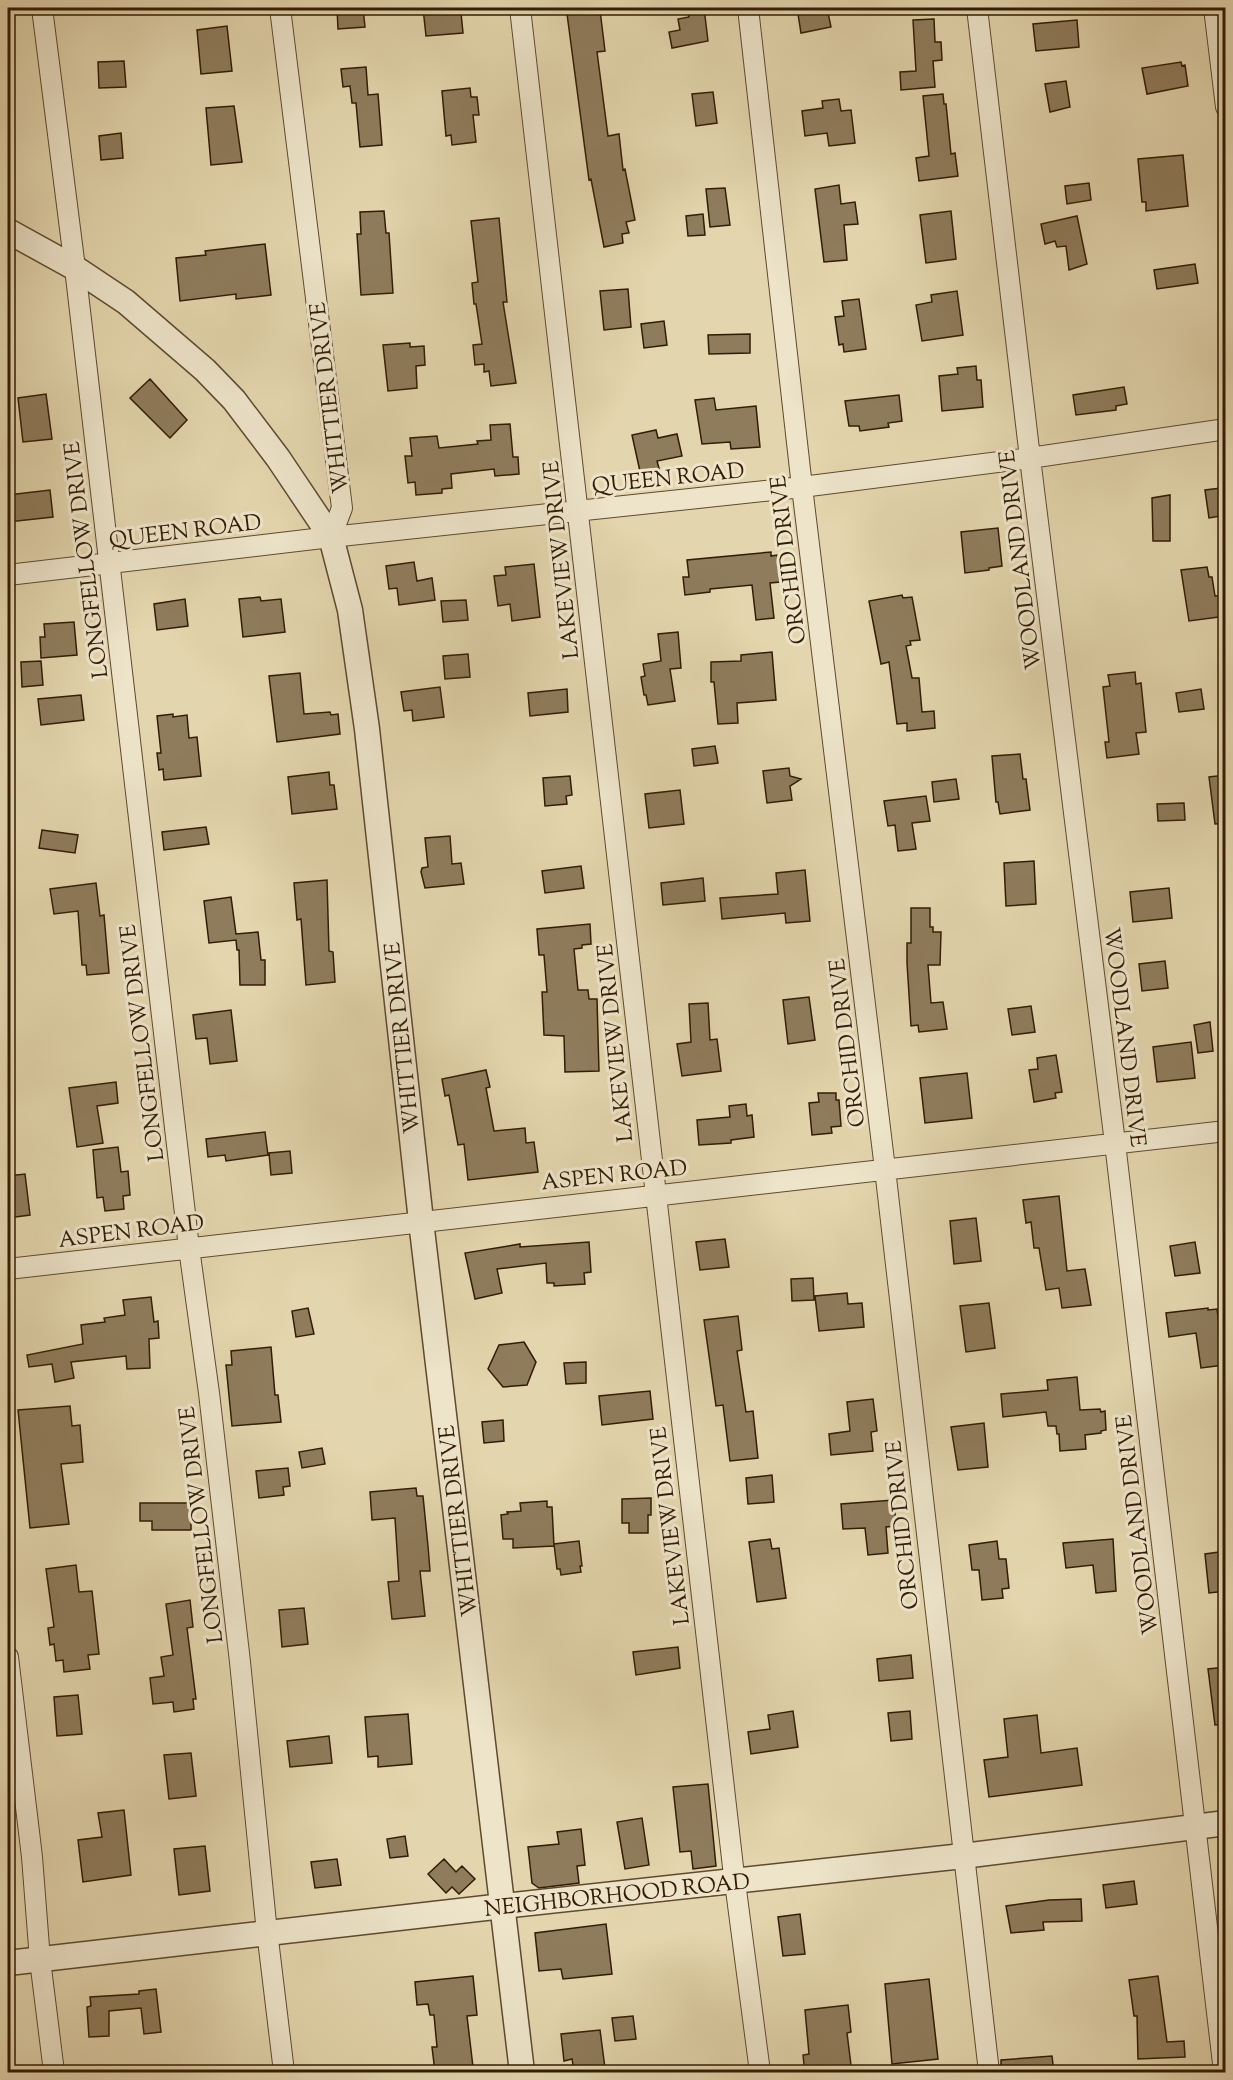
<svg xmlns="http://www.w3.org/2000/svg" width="1233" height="2080" viewBox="0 0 1233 2080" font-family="'Sorts Mill Goudy',serif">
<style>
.building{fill:#8f7c5c;stroke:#331c05;stroke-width:1.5}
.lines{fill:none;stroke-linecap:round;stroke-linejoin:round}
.minor-casing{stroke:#5f4a2f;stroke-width:22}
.tertiary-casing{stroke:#5f4a2f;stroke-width:27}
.minor{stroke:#ede4ca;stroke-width:20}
.tertiary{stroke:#ede4ca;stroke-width:24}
.labels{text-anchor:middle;stroke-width:6;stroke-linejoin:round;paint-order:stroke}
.street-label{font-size:22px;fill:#331c05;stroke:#ede4ca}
</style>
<rect width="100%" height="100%" fill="#e3d5ad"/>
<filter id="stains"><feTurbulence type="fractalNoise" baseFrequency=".00333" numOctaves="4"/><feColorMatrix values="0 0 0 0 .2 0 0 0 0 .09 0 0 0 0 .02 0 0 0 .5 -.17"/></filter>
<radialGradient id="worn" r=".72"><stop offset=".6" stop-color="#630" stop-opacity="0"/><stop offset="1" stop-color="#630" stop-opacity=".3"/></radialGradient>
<path class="building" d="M337,8h26l2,19 -27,2z
M423,8h33l1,5h4l2,20 -37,3z
M687,8h17l4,33 -36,7 -3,-16 11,-2 -2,-11 11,-2z
M827,8l4,19 -30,6 -3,-19z
M600,10l5,41 -8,1 11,84 11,-2 4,36 2,-1 10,51 -9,2 3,11 -7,1 1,9 -19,4 -13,-68 -2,1 -22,-166z
M934,19l1,23h6l1,18 -9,1 2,26 -34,3 -1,-18 16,-1 -3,-51z
M1077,20l2,27 -43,4 -3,-27z
M227,26l5,45 -31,3 -4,-44z
M124,61l2,26 -27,1 -1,-26z
M1181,62l1,4 3,-1 3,21 -41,8 -5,-26z
M366,67l2,28 10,-1 4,51 -22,2 -4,-44h-4l-2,-17 -7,1 -2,-18z
M1066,81l4,26 -20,5 -5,-28z
M470,88l1,9h6l2,18h-6l3,27 -24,3 -1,-10 -5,1 -4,-45z
M713,92l4,31 -21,3 -4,-32z
M943,94l1,10h2l5,50 4,-1 3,23 -39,5 -3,-23 13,-2 -6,-60z
M839,99l2,12 10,-1 4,33 -26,3 -2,-13 -22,3 -3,-25 21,-3 -1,-7z
M234,106l8,56 -31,3 -5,-57z
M121,133l2,25 -22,2 -2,-24z
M1183,155l5,51 -42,5v-9h-4l-4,-43z
M1089,183l2,17 -24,4 -2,-18z
M839,185l2,19 14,-2 3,22 -14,1 3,35 -23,2 -9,-73z
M725,188l5,37 -20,2 -4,-38z
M384,211l2,22h3l4,60 -32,2 -4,-61h4l-1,-22z
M951,211l5,48 -30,4 -6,-48z
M703,214l2,21 -17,1 -2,-20z
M1077,216l10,48 -18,6 -3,-24 -9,1 -2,-6 -10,3 -4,-20z
M499,218l8,84h-4l13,81 -25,3 -2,-15 -5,1v-8l-9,1 -2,-20 9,-1 -6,-40h-2l-2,-21 6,-1 -7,-61z
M265,244l6,51 -35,4v-5l-56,7 -4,-43 30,-3 -1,-4z
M1195,264l3,19 -41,6 -3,-19z
M628,289l3,38 -27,3 -4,-39z
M957,291l6,44 -41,6 -6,-36 16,-3 -1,-7z
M859,299l7,50 -22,3 -1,-8 -4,1 -4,-28 9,-1 -2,-15z
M664,321l3,24 -23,3 -3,-24z
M750,334v19l-41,1 -1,-19z
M410,343v4l14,-1 1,19 -9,1 1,22 -29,3 -5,-46z
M976,366l1,14h4l2,27 -41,4 -3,-35 19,-2 -1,-6z
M150,379l37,41 -17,18 -40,-40z
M1124,387l3,17 -11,2v4l-40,5 -3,-20z
M46,394l6,45 -29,3 -5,-44z
M899,395l3,26 -14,2 1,4 -29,4 -1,-5h-10l-4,-25z
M714,398l2,12 40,-4 4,41 -29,2 -1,-7 -28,2 -7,-44z
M510,424l3,33h5l1,17 -24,2 -1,-7 -43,5 1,14 -10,1v4l-26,2 -1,-13 -7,1 -3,-27h7l-2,-18 27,-2 2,12 39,-4 -1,-3 14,-1 -1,-15z
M656,430l2,8 19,-4 5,22 -25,5 3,11 -19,4 -9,-41z
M1221,488l1,7h4v20l-17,3 -4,-28z
M50,490l3,27 -45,5v-27z
M1170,495v46h-17l-1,-43z
M998,528l4,38 -13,2v2l-24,3 -4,-41z
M771,552v4l6,-1 3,27 -10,1 4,35 -18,2 -4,-35 -42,4v3l-25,3 -2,-18h6l-2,-17z
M414,562l3,19 15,-3 3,22 -36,5 -2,-17 -8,1 -3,-23z
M534,564l6,53 -28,4 -2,-17 -12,2 -4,-30 12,-1 -1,-8z
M1207,567l2,10h3l3,19 11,-1v21l-37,5 -8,-51z
M902,595l1,3 9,-1 8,43 -10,1 1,4 -5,1 6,32h7l3,34 12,-1 1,17 -28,3v-8l-10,1 -8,-62 -8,2 -12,-63z
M260,597l1,4 20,-2 4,33 -42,5 -4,-38z
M185,599l3,27 -31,4 -3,-26z
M466,600l2,20 -25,2 -2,-21z
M74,622l3,33 -36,3 -1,-21h5l-1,-13z
M678,632l3,36 -11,1 5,32 -27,4 -2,-10h-2l-3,-18 4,-1 -2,-12 18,-3 -3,-27z
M772,652l4,48 -39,3 1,20 -20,1 -4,-42h-3v-20l30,-1v-6z
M468,654l2,23 -25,2 -2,-23z
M41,661l2,24 -21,2 -1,-25z
M1135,672l1,12 5,-1 5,49 -10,1 3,21 -32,4 -2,-16h4l-6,-55 7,-1 -2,-11z
M300,673l4,41 26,-2 1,3 7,-1 2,20 -63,8 -8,-66z
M440,687l4,30 -31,4 -1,-11 -8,1 -3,-19z
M567,689l1,23 -38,4 -2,-23z
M1201,689l3,20 -25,3 -3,-19z
M81,695l3,25 -43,5 -3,-26z
M173,714v3l14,-2 2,23 8,-1 4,39 -37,4 -1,-11 -4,1 -2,-17h4l-4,-37z
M715,746l3,17 -24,3 -2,-17z
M1020,754l3,25h3l4,31 -30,4 -2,-12h-2l-4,-46z
M789,768l1,8 11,3 -11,7 2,14 -25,3 -4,-32z
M329,772l1,13h4l3,24 -45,5 -4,-37z
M1226,775v48l-11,1 -6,-47z
M570,776l2,19 -6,1 1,8 -22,2 -2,-28z
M956,779l3,20 -25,3 -2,-20z
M680,790l4,34 -35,4 -4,-34z
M926,796l4,25 -18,2 4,26 -18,2 -3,-26 -7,1 -4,-25z
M1184,803l1,17 -27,1 -1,-17z
M206,827l3,17 -45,6 -2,-18z
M42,830l36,5 -3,18 -36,-5z
M450,836l2,28 9,-1 3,21 -39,4 -4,-16 1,-4 6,-1 -3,-29z
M1034,861l2,43 -30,2 -2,-43z
M581,866l3,22 -39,5 -3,-22z
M805,870l5,51 -24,2 -1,-10 -63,6 -2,-21 58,-4 -2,-21z
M703,878l2,23 -42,4 -2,-22z
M327,880l2,71 4,1 2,30 -29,3 -5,-66 -4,1 -3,-37z
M96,883l4,33 4,-1 5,58 -22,2 -1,-10h-4l-4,-54 -24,3 -4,-25z
M1169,888l3,30 -39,4 -3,-30z
M231,897l5,37 22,-2 3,28h4v25h-25l-1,-35h-2l-1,-10 -27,3 -5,-42z
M911,908h19v19h3v5h8l-1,33h-12l3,38 12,-1 4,27 -28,3 -1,-7 -7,1 -4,-63v-20h4z
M590,924l1,20 -9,1v3l-8,1 4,41h10l1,9h8l2,72 -34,1 -1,-36 -20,-1 -2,-43h5l-3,-37h-5l-2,-26z
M1165,961l3,27 -26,3 -3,-27z
M809,997l6,43 -27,4 -5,-44z
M708,1003l2,37 7,-1 4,32 -39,5 -5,-32 14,-2 -2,-38z
M1031,1006l4,26 -23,3 -4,-26z
M231,1010l6,51 -27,3 -3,-26 -11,1 -3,-24z
M1210,1022l3,29 -15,2 -4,-28z
M1191,1042l4,36 -38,4 -4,-35z
M1056,1055l6,37 -7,1 1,5 -22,4 -5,-32 9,-1 -1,-11z
M486,1070l4,17 -4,1 8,43 31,-3 1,15 8,-1 4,30 -70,8 -4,-36 -6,1 -9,-50 -4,1 -3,-17z
M967,1073l5,45 -47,5 -5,-45z
M116,1082l2,21 -21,3 6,37 -26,4 -8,-59z
M818,1093h18v7h3l2,26 -10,1 1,6 -20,2 -3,-32 10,-1z
M746,1104l1,12 5,-1 2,22 -23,3v3l-32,2 -2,-25 33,-3 -1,-11z
M265,1132l3,23 -42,6 -1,-6 -17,2 -2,-18z
M118,1147l3,25 7,-1 2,24 -7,1 1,13 -19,2 -2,-14 -6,1 -4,-48z
M290,1151l2,22 -21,2 -2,-22z
M25,1174l5,41 -22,3v-42z
M1059,1196l8,75 18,-2 6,36 -29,3 -3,-20 -13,2 -7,-42h-5l-3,-26 -5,1 -3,-23z
M976,1218l5,43 -27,3 -4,-43z
M725,1239l4,28 -29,3 -4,-28z
M589,1242l2,30 -7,1 1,11 -31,2v-3h-7l-1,-20 -49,6 5,24 -27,6 -10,-46 55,-9v3z
M1195,1242l5,31 -25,3 -5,-30z
M813,1278l1,22 -22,1 -1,-22z
M847,1293l1,11 14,-1 2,24 -45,4 -4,-35z
M151,1297l3,25 4,-1 1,17 -10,1 1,29 -23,1 -1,-13 -55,6 3,16 -19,4 -3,-18 -23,3 -2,-12 56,-11 -2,-19 24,-3 -1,-4 21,-3 -2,-15z
M989,1303l6,45 -29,4 -6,-46z
M308,1308l6,26 -18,3 -4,-26z
M1208,1308v2l9,-1 7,56 -23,3 -5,-35 -27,4 -3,-24z
M738,1316l4,34 -5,1 9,61 7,-1 5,47 -28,3 -7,-56 -7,1 -12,-86z
M524,1342l12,20 -9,23 -24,2 -15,-18 11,-24z
M271,1347l4,48h3l3,27 -49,4 -6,-61h6l-1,-14z
M586,1362v21l-20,1 -2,-21z
M1077,1377l3,33 20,-1 1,3 4,-1 1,19 -5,1v2l-16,2 1,14 -26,2 -1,-17h-2l-1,-8h-8l-2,-14 -43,5 -2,-23 47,-4 -1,-10z
M650,1391l3,28 -51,6 -3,-29z
M873,1399l4,32 -6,1 2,19 -42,4 -2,-21 21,-3 -3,-29z
M70,1406l2,20 8,-1 3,37 -22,2 8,60 -39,4 -12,-118z
M503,1420l1,21 -20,2 -2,-21z
M984,1423l4,44 -30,3 -7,-43z
M322,1448l3,16 -23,4 -3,-16z
M288,1468l2,18 -7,1 1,8 -25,3 -3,-27z
M772,1475l2,27 -26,2 -2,-26z
M416,1488l1,8h6l5,50 2,25h-10l5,45 -31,3h-2l-4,-37 11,-1 -4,-63 -23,2 -2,-28z
M651,1498v17h-3v18h-19v-10h-7v-24z
M894,1500l2,26 -10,1 2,26 -20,2 -3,-27 -22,1 -2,-25z
M547,1501v6h5l2,39 -41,2v-9h-10l-2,-24 7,-1 -1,-2 14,-1 -1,-8z
M140,1503h51v27h-39v-9h-12z
M770,1539l2,10 7,-1 7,50 -29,4 -8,-60z
M1113,1539l3,52 -20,2 -3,-28 -27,3 -3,-25z
M579,1541l3,25h-2l1,6 -20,3 -1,-6h-3l-3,-25z
M997,1541l2,18h7l3,29 -7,1 1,9 -21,2 -3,-30h-7l-3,-25z
M1226,1551v40l-17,2 -4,-39z
M76,1565l3,27 13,-1 7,63 -11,1 2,14 -26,3 -1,-12 -7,1 -2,-17 -4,1 -2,-17 6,-1 -8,-58z
M190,1600l3,27 -6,1 9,71h-3l1,10 -20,3 -1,-10 -20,2 -3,-26 14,-2 -3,-19 12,-2 -7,-51z
M304,1608l4,36 -26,3 -3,-37z
M678,1647l2,21 -44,7 -3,-23z
M911,1655l2,23 -34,3 -2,-22z
M1226,1667v57l-11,1 -7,-56z
M78,1695l4,39 -25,2 -3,-39z
M793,1711l5,36 -47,7 -3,-22 22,-3 -2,-14z
M910,1711l2,28 -21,2 -3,-28z
M408,1714l4,50 -34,3v-11l-10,1 -3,-40z
M1037,1715l4,38 36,-5 5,37 -93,12 -5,-37 24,-3 -4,-38z
M329,1736l3,27 -42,4 -3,-26z
M191,1753l5,43 -27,3 -5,-44z
M708,1784l8,82 -23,3 -2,-18 -11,1 -7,-65z
M124,1810l7,65 -48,7 -5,-42 24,-3 -4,-24z
M642,1818l7,47 -24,4 -8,-47z
M581,1829l4,36 -8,1 2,17 -40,5 -3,-2 -4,-3 -4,-36 31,-3 -2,-12z
M405,1836l3,20 -18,2 -3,-19z
M205,1846l5,45 -31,4 -5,-46z
M337,1859l4,26 -26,3 -4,-26z
M444,1859l12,13 6,-6 13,13 -16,15 -7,-7 -6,6 -18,-19z
M1134,1881l3,23 -31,4 -3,-23z
M1081,1899l1,22 -39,1 1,8 -33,3 -5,-27 43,-6z
M800,1914l5,40 -22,2 -5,-39z
M606,1924l6,50 -49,5 -2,-10 -22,2 -4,-38z
M473,1976l4,39 -10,1 6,51 -38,5 -3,-25h5l-3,-32h-4l-2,-11 -11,1 -2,-23z
M1158,1976l9,66 17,-1 1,16 -47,2 -1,-43h-3l-5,-36z
M929,1979l9,80 -46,5 -7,-80z
M156,1989l5,43 -17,2 -3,-26 -32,3v25l-20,1 -2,-30 4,-1 -1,-9 49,-3v-3z
M848,2005l3,27 -4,1 5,40h-47l-2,-18 6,-1 -4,-44z
M633,2016l3,23 -21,2 -3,-23z
M600,2030l5,38 -31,4 -2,-13 -8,2 -3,-27z
M1052,2056l2,17h-53v-13z"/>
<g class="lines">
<g class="minor-casing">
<path id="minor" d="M42,8l33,260 114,980 20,145 31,269 26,261 18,149
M280,8l62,500 -11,29
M520,8l213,1859 27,205
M748,8l54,479 83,682 104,903
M977,8l53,450 85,685 109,929
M1214,8l12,99
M8,575l323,-38 471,-50 228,-29 196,-29
M8,1269c405,-48 811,-94 1218,-138
M8,1657l24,200 8,103 14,112"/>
</g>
<g class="tertiary-casing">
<path id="tertiary" d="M8,231l67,37 51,34 79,68 29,30 44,58 53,79 19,73 17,119 54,492 101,851
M8,1963l495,-57 460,-50 263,-33"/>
</g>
<use href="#minor" class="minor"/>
<use href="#tertiary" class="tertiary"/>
</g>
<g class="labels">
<g class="street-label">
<text transform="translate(328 398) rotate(-97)" y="8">WHITTIER DRIVE</text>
<text transform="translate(668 477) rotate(-6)" y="8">QUEEN ROAD</text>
<text transform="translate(185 530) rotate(-7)" y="8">QUEEN ROAD</text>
<text transform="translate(85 560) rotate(-97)" y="8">LONGFELLOW DRIVE</text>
<text transform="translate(560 560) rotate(-96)" y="8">LAKEVIEW DRIVE</text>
<text transform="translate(787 560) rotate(-97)" y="8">ORCHID DRIVE</text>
<text transform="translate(1019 560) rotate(-97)" y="8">WOODLAND DRIVE</text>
<text transform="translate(1126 1037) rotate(83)" y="8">WOODLAND DRIVE</text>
<text transform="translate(401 1038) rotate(-96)" y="8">WHITTIER DRIVE</text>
<text transform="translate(141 1043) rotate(-97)" y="8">LONGFELLOW DRIVE</text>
<text transform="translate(614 1043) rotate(-96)" y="8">LAKEVIEW DRIVE</text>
<text transform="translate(846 1043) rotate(-97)" y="8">ORCHID DRIVE</text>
<text transform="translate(614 1174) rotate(-6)" y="8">ASPEN ROAD</text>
<text transform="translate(131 1230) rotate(-7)" y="8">ASPEN ROAD</text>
<text transform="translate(457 1521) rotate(-97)" y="8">WHITTIER DRIVE</text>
<text transform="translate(200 1525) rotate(-97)" y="8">LONGFELLOW DRIVE</text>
<text transform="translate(901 1525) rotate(-96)" y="8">ORCHID DRIVE</text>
<text transform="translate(1136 1525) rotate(-97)" y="8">WOODLAND DRIVE</text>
<text transform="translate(669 1526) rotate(-97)" y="8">LAKEVIEW DRIVE</text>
<text transform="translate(617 1894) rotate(-6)" y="8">NEIGHBORHOOD ROAD</text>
</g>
</g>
<rect width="1233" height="2080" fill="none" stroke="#e3d5ad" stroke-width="30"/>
<rect x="9" y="9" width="1215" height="2062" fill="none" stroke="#331c05" stroke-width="3"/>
<rect x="15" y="15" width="1203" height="2050" fill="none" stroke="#331c05" stroke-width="1.5"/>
<rect width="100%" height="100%" filter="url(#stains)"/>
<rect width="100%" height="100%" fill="url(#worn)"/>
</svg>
